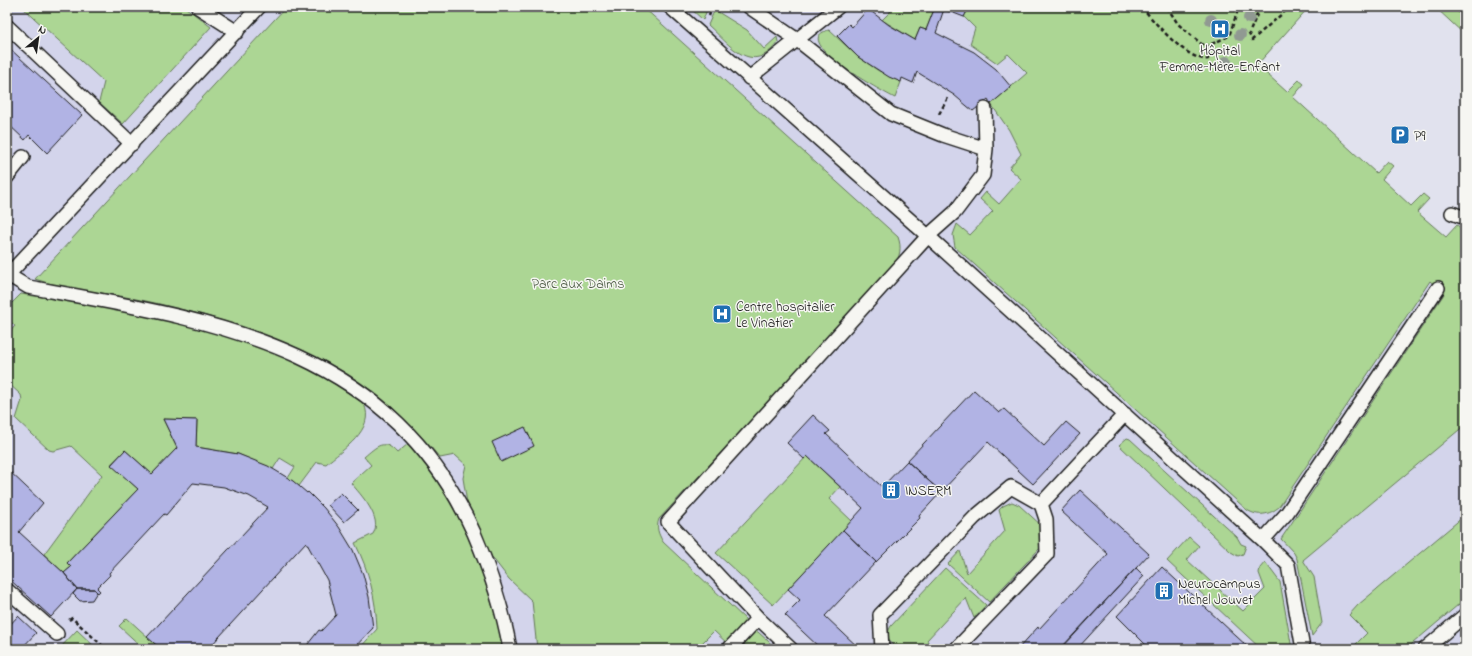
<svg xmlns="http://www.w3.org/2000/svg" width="1472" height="656" viewBox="0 0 1472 656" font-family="'Indie Flower',sans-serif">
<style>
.built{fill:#d3d4eb}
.green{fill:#acd694;stroke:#647958}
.building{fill:#b1b3e4;stroke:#1c1c1c}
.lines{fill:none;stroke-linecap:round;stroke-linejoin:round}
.service-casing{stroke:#1c1c1c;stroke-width:16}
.path{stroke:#1c1c1c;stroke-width:2.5;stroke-dasharray:4 3;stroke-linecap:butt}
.service{stroke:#f6f6f2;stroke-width:13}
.tree{fill:#909992}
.labels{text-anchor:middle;stroke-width:3;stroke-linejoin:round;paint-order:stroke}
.poi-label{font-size:14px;fill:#1c1c1c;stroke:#f6f6f2;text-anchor:start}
.park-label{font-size:14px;fill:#4e5d46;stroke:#f6f6f2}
</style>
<rect width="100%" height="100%" fill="#e1e2ee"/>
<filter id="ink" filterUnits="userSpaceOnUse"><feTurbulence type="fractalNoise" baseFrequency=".025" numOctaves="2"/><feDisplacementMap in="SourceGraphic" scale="8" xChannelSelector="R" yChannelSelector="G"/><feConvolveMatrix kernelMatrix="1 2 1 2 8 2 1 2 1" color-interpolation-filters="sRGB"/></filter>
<g filter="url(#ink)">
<path class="built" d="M7,7h1302l-52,58 173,216 15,13 20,75v280h-1458z"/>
<path class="green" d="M22,7h163l26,20 -88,97 -24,-22 5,-20z
M286,7h357l255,230c4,11 2,19 -4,29l-235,253c-3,9 -1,14 4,23l82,77 1,3 -17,23 -15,-14 -18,18h-159l-5,-48 -23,-22 -21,-27 -21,-49 -4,-25 3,-13 -11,-10 -15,3c-26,-32 -56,-61 -91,-83 -57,-36 -147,-63 -213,-76 -33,-7 -70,-9 -101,-20z
M689,7h19l-5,13z
M716,7h4l-2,5 29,18 17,19 13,-12 1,5c-26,35 -48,3 -70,-17z
M892,7h43l-9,23 -6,-2 -5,12 -33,-20 8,-8z
M969,7h340l-52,58 30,27 12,-12 5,4 -11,13 83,76 11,-12 6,5 -11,13 29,27 12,-12 6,5 -12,13 29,25 11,-12 8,6v194l-162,135 11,17 8,46 -10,13 -15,-77 -3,-6 -13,-14 163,-245 -14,-13 -151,226c-10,8 -21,10 -32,3l-292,-263 -2,-12 4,-11 13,11 23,-24 -13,-12 6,-7 13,12 22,-25 -12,-11 12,-14 -12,-24 -18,-26 36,-31 -19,-19 -11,9 -27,-19 5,-16 -11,-11z
M1435,7h18l12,12v16z
M829,30l29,27 21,14 22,11 -6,16c-10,-5 -109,-58 -66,-68z
M21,294c117,18 245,36 343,110 12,26 -22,46 -38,60l-9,-2 -18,24 -11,-8 7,-11 -15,-9 -7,11 -35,-15 -42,-7 1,-27 -34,-1 14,29 -25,26 -27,-24 -14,14 27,25 -71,74 4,4 -7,6 -20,-19 58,-79 -31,-29 -18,5 -4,-1 -33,-31 6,-19 -1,-5 -14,-13v-47l8,-9 -8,-8v-10z
M1127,438l3,1 107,98 4,7 5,2 -3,8 -5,2 -7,-4 -112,-107z
M408,444c53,58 78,130 96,205h-145l18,-20c-1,-31 -8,-58 -22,-86l18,-9c10,-16 -12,-39 -22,-51l20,-18 -7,-8c13,-11 20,-19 33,-4z
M807,456l33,31 -11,12 23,22 -79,84 -57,-52z
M1012,502l7,3 24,22 -1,19 -53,56 -41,-38 12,-13 7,22 38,-42 -6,-21 4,-4z
M1463,517l2,2v80l-59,50h-55l16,-16 -18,-18 9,-10z
M1189,537l10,9 -12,14 56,51 22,-22 -6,-16 1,-5 5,-6 15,20 12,67h-31l-94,-88z
M945,568l41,37 -12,13 -8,-20 -39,42 4,9h-34c-8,-7 -12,-13 -6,-23z
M127,618l34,31h-17l-25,-23z
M77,630l20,19h-38z
M752,630l6,2 19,17h-28l-8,-8z"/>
<path class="building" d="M935,7l9,2 -8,24 38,19 22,17 15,18 -20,17 -3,-5 -15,12 -19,-16 -37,-23 -4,11 -11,-5 -1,4 -12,-5 -31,-20 -21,-21 12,-12 3,3 16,-18 21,16 26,15 5,-12 6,2z
M938,7h31l-5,10z
M7,46l75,69 -35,38 -18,-18 -4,5 -18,-17z
M974,390l25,23 5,-4 40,37 22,-24 14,12 -47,50 -45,-42 -47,50 -34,-31z
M813,415l17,16 -4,3 56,53 25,-26 34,31 -22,24 1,2 -44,44 -33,-32 20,-22 -56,-52 -3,3 -17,-16z
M163,419l34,1 -1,27 42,7 30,12 25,15 14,12 1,-1 16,16 15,19 14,23 10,24 6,23 4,31 -20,21h-49l15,-19 2,1 15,-16 -9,-35 -21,-38 -98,107h-47l-14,-12 121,-130 -19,-11 -25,-9 -31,-4 -27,32 -2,-1 -55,59 1,2 -13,13 3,3 -2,2 -4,-4h-17l-13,-16 7,-6 -4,-4 71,-74 -27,-24 14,-15 27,24 25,-26z
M525,427l9,19 -33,16 -9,-20z
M7,469l36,34 -24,29 45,41 13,16 -26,28 -44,-40z
M1080,490l69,64 -88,95h-43l20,-22 1,2 69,-75 -47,-43z
M341,493l17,17 -14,12 -16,-17z
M843,530l33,32 -51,54 35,33h-39l-36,-34 15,-15 -12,-11z
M1162,567l88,82h-100l-33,-33z
M1136,568l8,8 -67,73 -16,-1z
M77,589h17l3,3 -5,8 -12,1 -7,-7z
M18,616l18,17 -15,16h-14v-4l4,-4 -4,-4v-9z"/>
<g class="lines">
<g class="service-casing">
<path id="service" d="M198,7l39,25
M670,7l258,229 335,304 25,25 15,84
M749,7l47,32 95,75 52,21 43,14
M7,26l125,118
M749,78l89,-71
M7,177l16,-20
M1452,213l13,5
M8,275l20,12c182,33 361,57 446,246 16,37 29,77 36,116
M7,276l252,-269
M1041,504l84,-90
M1263,540l24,-27 151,-225
M7,590l50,44
M729,649l29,-31
M791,649l-33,-31 -90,-96 260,-286 27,-24 28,-37 3,-26 -1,-40
M882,649l-2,-34 95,-98 36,-30 30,17 5,15 1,35 -91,95
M1425,649l40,-34"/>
</g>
<path class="path" d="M1142,7c12,15 46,55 66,52l1,-6 -1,-8
M1167,7l11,17 27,23 24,-11 10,-29
M1260,7l-11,27 3,6 38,-33
M709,16l3,-9
M939,114l10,-18
M69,620l3,-2 34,31"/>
<use href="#service" class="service"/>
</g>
<g class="tree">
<circle cx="1249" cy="18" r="6"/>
<circle cx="1211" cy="20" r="6"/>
<circle cx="1240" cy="35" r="6"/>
<circle cx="1226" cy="62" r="6"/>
</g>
</g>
<defs>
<g id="hospital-square" transform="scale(1)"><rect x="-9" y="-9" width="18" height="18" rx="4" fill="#1f6fb2" stroke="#f6f6f2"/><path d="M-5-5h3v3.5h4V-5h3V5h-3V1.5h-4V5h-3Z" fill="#fff"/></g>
<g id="parking-square" transform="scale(1)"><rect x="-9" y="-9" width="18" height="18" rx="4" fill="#1f6fb2" stroke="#f6f6f2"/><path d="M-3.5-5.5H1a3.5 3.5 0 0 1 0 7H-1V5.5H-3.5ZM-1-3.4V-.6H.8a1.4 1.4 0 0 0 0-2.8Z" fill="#fff"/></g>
<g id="building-square" transform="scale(1)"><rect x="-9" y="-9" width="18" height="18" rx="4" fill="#1f6fb2" stroke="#f6f6f2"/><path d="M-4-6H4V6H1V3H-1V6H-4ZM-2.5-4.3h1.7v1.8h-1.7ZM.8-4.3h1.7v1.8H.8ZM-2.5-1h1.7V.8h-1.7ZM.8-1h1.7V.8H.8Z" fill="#fff"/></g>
</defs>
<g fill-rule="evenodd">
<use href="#hospital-square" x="1220" y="29"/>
<use href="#parking-square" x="1400" y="135"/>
<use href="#hospital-square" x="722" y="314"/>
<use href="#building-square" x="891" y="490"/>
<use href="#building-square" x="1164" y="591"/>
</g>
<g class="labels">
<g class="poi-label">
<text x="1220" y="55" text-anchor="middle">Hôpital<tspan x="1220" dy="16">Femme-Mère-Enfant</tspan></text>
<text x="1414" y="140">P9</text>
<text x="736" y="311">Centre hospitalier<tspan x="736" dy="16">Le Vinatier</tspan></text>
<text x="905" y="495">INSERM</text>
<text x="1178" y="588">Neurocampus<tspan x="1178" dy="16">Michel Jouvet</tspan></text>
</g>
<g class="park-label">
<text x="578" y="288">Parc aux Daims</text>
</g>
</g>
<rect width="1472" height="656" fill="none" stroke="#f6f6f2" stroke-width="24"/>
<rect x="12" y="12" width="1448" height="632" fill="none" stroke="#1c1c1c" stroke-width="1.5" filter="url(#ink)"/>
<g transform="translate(38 38) rotate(29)" stroke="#f6f6f2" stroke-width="3" paint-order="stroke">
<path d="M0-3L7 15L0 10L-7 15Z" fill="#1c1c1c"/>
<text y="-6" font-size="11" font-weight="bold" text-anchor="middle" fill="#1c1c1c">N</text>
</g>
</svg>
